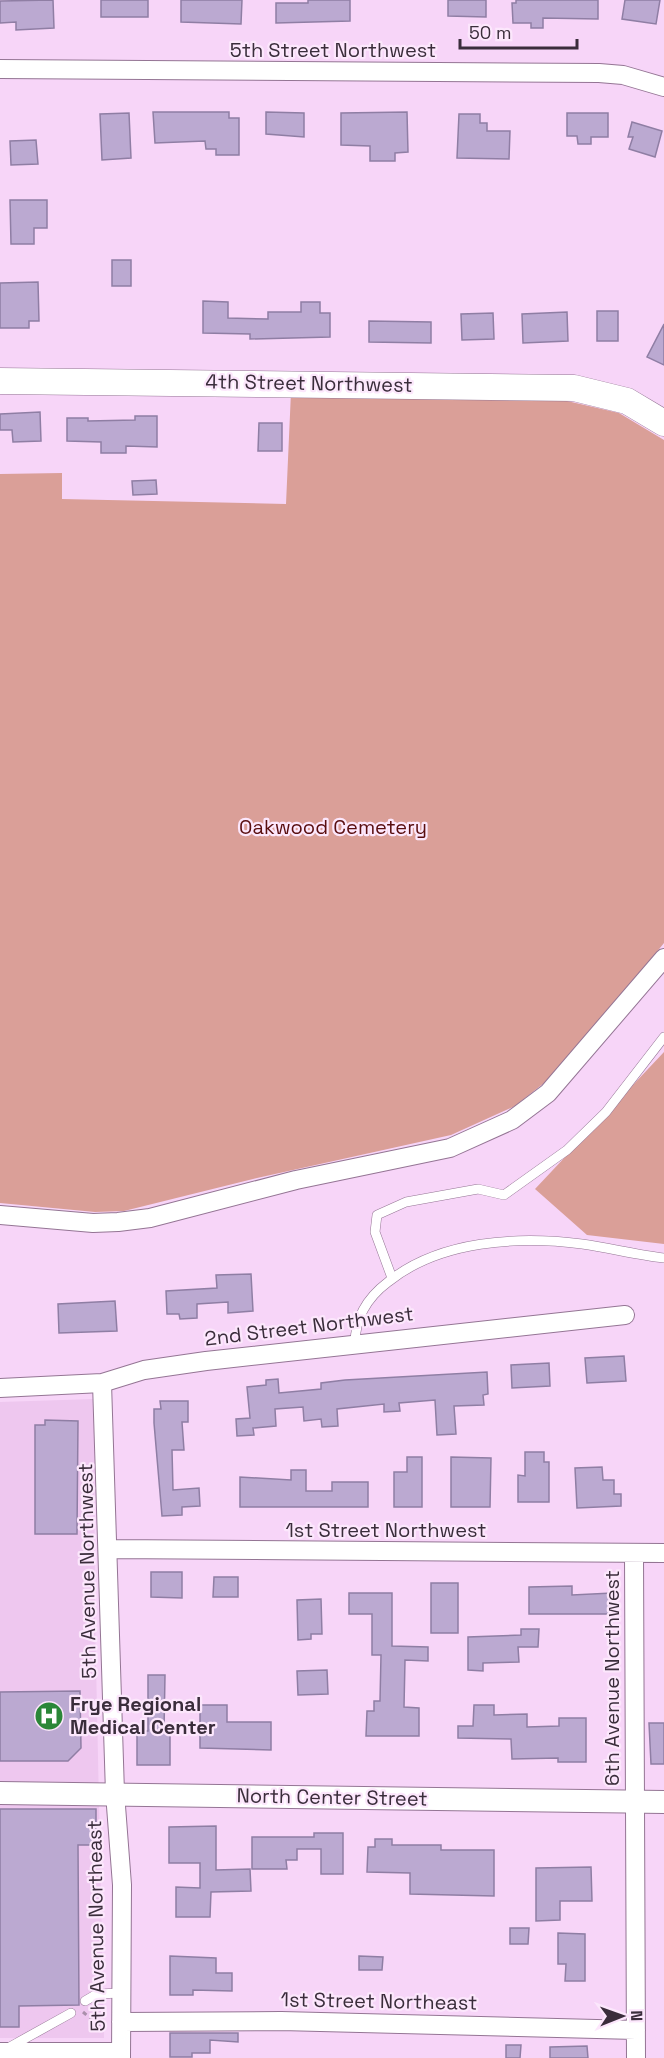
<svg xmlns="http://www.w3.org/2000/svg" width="664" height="2058" viewBox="0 0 664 2058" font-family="'Space Grotesk',sans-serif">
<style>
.built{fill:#eec7ef}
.green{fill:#da9f98}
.building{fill:#bba9d1;stroke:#8f7ea4;stroke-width:1.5}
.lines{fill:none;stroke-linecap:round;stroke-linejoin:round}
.service-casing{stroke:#947594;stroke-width:10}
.minor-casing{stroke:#947594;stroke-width:20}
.tertiary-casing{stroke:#947594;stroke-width:24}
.secondary-casing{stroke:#947594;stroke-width:27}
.path{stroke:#aa90ab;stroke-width:3;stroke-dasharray:4.5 4.5;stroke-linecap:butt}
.service{stroke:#fff;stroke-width:9}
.minor{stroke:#fff;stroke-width:18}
.tertiary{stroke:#fff;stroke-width:22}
.secondary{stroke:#fff;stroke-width:26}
.labels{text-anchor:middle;stroke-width:4.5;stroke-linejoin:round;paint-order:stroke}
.street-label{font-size:20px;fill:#3a2d3b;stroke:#fce7fc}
.park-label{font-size:20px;fill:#590e0f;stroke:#fce7fc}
.poi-label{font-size:20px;font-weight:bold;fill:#3a2d3b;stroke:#fce7fc;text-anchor:start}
</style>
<rect width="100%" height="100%" fill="#f7d5f8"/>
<path class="built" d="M94,1399l1,217 9,422h-104v-636z"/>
<path class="green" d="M291,392l250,3 78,18 45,27v503l-89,110 -31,30 -29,23 -64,29 -194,43 -133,33 -29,1 -95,-9v-729l62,-1v26l224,5z
M664,1052v192l-77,-9 -52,-46z"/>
<path class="building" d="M53,0l1,28 -38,2v-8l-16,1v-22z
M101,0h47v17h-47z
M181,0h61l-1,24 -60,-2z
M308,0h42v21l-74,2v-20h32z
M448,0h38v17l-38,-1z
M516,0h82v19l-55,-1v10h-12v-5h-18l-1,-20h4z
M625,0h35l-4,24 -34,-5z
M153,112h76v6h10v37h-23v-6h-10l-1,-8 -50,2z
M266,112l38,1v24l-38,-3z
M407,112l1,40 -13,1v8h-25v-15l-29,-1v-32z
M129,113l2,45 -29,2 -2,-46z
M567,113h41v24h-17v7h-13l-1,-8h-10z
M459,114h21v9h7v8h23l-1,28 -52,-1z
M632,122l30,9 -7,26 -26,-8 4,-12h-5z
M36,140l2,24 -27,1 -1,-24z
M10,200h37v28h-13v16h-23z
M112,260h19v26h-19z
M38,282l1,39h-10v7h-29v-45z
M203,301l25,1v16l40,1v-7h33v-10h19v11h10v24l-80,2v-5l-47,-1z
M597,311h21v30h-21z
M567,312l1,29 -45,2 -1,-29z
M493,313l1,26 -32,1 -1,-26z
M369,321l62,1v21l-62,-1z
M664,324v41l-17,-8z
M40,412l1,29 -28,1 -1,-12h-12v-16z
M135,416h22v31l-31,-1v7h-25v-11l-34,-1v-23h21v3l47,-1z
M259,423h23v28h-24z
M156,480l1,14 -24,1 -1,-14z
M251,1274l2,37 -25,2v-11l-31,2v14l-17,1 -1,-5h-12l-1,-23 51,-3 -1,-13z
M115,1301l2,30 -58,2 -1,-29z
M624,1356l2,25 -39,2 -2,-25z
M549,1363l1,23 -38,2 -1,-23z
M487,1372l1,22 -5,1 1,10 -30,1 2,28 -19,1 -2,-35 -36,3 1,8 -16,1v-8l-47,5 1,17 -16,1 -1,-8 -17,2 -1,-14 -28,2 1,17 -23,2 1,7 -17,1 -1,-17 14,-1 -3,-31 19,-2v-5l12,-1 1,14 42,-4v-6l24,-3z
M160,1401h28v21h-6l2,28h-12l1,40 26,-2 1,18 -18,1v8l-20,1 -8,-93v-14h7z
M45,1420l33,1 -1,113h-42v-109h10z
M525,1452h19v10h5v40h-31v-27l7,1z
M407,1457h15v50h-28v-35h13z
M451,1457l40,1 -1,49h-39z
M602,1467l1,13h11v14h7v12l-44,2 -2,-40z
M291,1470h15v21h26v-9h36v25h-128v-30l51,3z
M151,1572h31v26l-31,-1z
M214,1577h24v20h-25z
M431,1583h27v50h-27z
M572,1586v9l40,-2 2,21h-85v-27z
M349,1593h43v53l36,1v14l-23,-1 -1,47 15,1v28h-53l1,-25h7v-10h6l1,-46h-9v-41h-23z
M321,1599l1,35h-11v5l-13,1 -1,-40z
M521,1629h18l-1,18h-20l1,15 -36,1v8l-15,-1v-33l53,-2z
M327,1670l1,24 -30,1 -1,-24z
M148,1675h17l-1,56h6v34h-33v-34h11z
M80,1691l1,57 -13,13h-68v-69z
M200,1705h27v17h44v28l-71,-2z
M474,1705h20v10l33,-1v13l32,-1v-8h27v44h-28v-4l-46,1 -1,-20 -53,-1v-12h15z
M649,1723h15v41h-13z
M0,1809h96v36h-18l1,160 -60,1v21h-19z
M216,1826v44l34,-1 1,22 -40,1 -1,25h-34v-30l24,1v-25h-31v-36z
M314,1833h29v41h-22v-25h-24v11h-11l1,9h-35v-32h62z
M375,1839h17v6h49v5h53v46l-84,-2v-21l-43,-1 1,-25h7z
M591,1867l1,34h-32v19l-24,1v-53z
M510,1928h19l-1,16h-18z
M558,1933l27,1v47h-20l1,-17h-8z
M170,1956l46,2v15h16v18l-39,-1v5h-23z
M359,1956l24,1 -1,13h-23z
M170,2033h68v9l-28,-2v13h-18v4h-22z
M506,2045h15l-1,13h-14z
M587,2046l1,12h-38v-11z"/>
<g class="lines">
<g class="service-casing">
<path id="service" d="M392,1278l-17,-46 2,-17 29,-13 72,-13 26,6 63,-45 39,-38 58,-75
M355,1344c0,-26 13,-47 33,-62 52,-42 130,-46 194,-38 28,4 55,11 82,14
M85,2001l12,-7 24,-1
M8,2048l63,-35"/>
</g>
<g class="minor-casing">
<path id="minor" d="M0,69l599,4 24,2 41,12
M0,1215l93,8 25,-1 32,-4 146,-38 154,-32 62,-28 36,-27 116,-135
M102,1383l13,410 7,92 -1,173
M0,1388l102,-5 42,-13 62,-9 419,-46
M109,1549l555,4
M634,1554l2,504
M121,2022l160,-1 355,9
M0,2052h121"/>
</g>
<g class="tertiary-casing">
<path id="tertiary" d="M0,1793l664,9"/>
</g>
<g class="secondary-casing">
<path id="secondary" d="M0,381l574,7 53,13 37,22"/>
</g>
<path class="path" d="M83,2012l16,14"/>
<use href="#service" class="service"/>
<use href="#minor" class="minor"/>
<use href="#tertiary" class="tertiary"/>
<use href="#secondary" class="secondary"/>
</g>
<defs>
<g id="hospital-disc" transform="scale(1.5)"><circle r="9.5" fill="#2b8738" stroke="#fce7fc"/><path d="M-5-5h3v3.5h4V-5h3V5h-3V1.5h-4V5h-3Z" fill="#fff"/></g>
</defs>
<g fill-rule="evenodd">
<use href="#hospital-disc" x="49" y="1716"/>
</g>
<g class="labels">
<g class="street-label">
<text x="333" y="57">5th Street Northwest</text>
<text transform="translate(309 383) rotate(1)" y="7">4th Street Northwest</text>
<text transform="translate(309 1326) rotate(-7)" y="7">2nd Street Northwest</text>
<text x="386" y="1537">1st Street Northwest</text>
<text transform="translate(87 1571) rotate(-91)" y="7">5th Avenue Northwest</text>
<text transform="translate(612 1678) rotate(-90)" y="7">6th Avenue Northwest</text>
<text transform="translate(332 1797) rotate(1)" y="7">North Center Street</text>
<text transform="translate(96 1926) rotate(-91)" y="7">5th Avenue Northeast</text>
<text transform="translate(379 2001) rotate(1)" y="7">1st Street Northeast</text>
</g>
<g class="park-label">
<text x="333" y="834">Oakwood Cemetery</text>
</g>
<g class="poi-label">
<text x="70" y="1711">Frye Regional<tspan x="70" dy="23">Medical Center</tspan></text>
</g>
</g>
<g transform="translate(622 2016) rotate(89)" stroke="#fce7fc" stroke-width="4.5" paint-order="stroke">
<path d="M0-4.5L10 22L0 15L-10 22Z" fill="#3a2d3b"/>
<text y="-9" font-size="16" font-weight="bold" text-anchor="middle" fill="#3a2d3b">N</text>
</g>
<path d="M460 39v9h117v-9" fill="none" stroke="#3a2d3b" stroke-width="3"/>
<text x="469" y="39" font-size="18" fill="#3a2d3b" stroke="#fce7fc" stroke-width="4.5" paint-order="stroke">50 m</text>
</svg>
